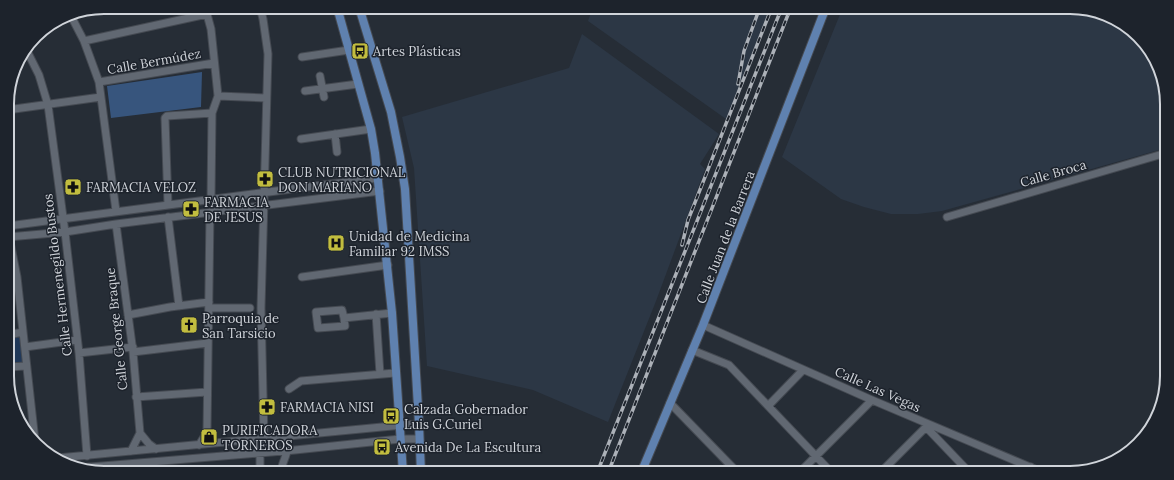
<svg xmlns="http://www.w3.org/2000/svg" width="1174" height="480" viewBox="0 0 1174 480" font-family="Lora,serif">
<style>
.built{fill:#2c3745}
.green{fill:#203859}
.forest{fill:#37557d}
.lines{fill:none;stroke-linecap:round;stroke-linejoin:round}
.minor-casing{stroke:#454a52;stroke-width:9}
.major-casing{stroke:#454a52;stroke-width:10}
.minor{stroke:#616872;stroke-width:7}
.major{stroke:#5f81af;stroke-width:8}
.rail-casing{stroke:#acb1b8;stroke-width:3.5}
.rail{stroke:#1d232c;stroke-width:2;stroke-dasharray:6;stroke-linecap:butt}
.labels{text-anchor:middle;stroke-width:3;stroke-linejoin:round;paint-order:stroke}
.poi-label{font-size:13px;fill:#d0d4da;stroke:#1d232c;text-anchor:start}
.street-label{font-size:13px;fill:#d0d4da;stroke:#1d232c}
.rim{fill:none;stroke:#d0d4da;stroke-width:2}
</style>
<rect width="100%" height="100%" fill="#262d36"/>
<path class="built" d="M593,7h177l-44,112 -138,-98z
M843,7h227l37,7 40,31 19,46v57l-224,63 -24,3h-27l-27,-7 -23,-8 -59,-42z
M582,34l137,100 -19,30 5,5 -49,132 -48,121 -75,-32 -106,-24 -13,-198 -12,-51 167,-49z"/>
<path class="green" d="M23,335l2,28 -17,1v-28z"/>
<path class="forest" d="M202,72l-1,35 -90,11 -4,-32z"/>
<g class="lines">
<g class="minor-casing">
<path id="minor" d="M205,7l6,22 7,67 -6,17 -1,87
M70,14l14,27 15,41 17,129
M84,41l123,-27
M26,49l13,26 9,30 17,127 14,121 8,103
M302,57l47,-7
M320,76l4,21
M99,82l115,-19
M305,91l53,-7
M218,96l48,2
M7,110l94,-13
M335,134l2,18
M301,139l70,-10
M168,205l-3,-87 2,-2 45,-3
M168,217l11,89
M947,217l219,-64
M116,224l17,128 7,81 9,11 7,5
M8,226c123,-16 247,-33 371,-48
M8,237l57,-5 51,-8 264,-33
M9,237l8,40 18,164
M302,277l86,-12
M209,308h41
M376,314l4,60
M128,315l42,-8 39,-5
M344,318l1,8 -27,2 -2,-16 26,-2 2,8 48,-5
M703,325l169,75 172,73
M8,335l15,-3
M25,347l52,-7
M692,350l37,15 103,108
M133,352l75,-9
M79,353l54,-6
M8,367l18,-1
M289,389l12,-8 94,-8
M136,397l71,-5
M670,403l68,70
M768,406l35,-36
M926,427l44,46
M199,445l8,-13 3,-220
M131,451l9,-18
M58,458l345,-33 16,-1
M78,468l217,-18 105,-11h19
M260,473v-21l4,-13 -3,-131 7,-254 -5,-35 -3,-12
M281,473c0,-13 12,-23 4,-36
M799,473l73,-73
M880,473l46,-46 4,-2
M1022,473l9,-6"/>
</g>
<g class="major-casing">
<path id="major" d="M337,7l34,122 4,24 17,160 11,160
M359,7l32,105 9,45 5,32 14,235 2,49
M641,473l62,-148 123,-318"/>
</g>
<use href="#minor" class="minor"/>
<use href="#major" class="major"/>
<g class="rail-casing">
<path id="rail" d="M738,84l6,-33 16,-44
M682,245l6,-25 6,-15 78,-198
M597,473l185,-466
M608,473l183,-466"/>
</g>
<use href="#rail" class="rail"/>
</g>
<defs>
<g id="bus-square" transform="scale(0.9)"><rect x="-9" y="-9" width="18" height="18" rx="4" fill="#c2bd3f" stroke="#1d232c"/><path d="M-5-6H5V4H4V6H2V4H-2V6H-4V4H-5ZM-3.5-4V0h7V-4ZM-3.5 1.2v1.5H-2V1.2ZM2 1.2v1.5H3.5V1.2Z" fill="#111"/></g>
<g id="pharmacy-square" transform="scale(0.9)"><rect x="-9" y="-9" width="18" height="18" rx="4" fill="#c2bd3f" stroke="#1d232c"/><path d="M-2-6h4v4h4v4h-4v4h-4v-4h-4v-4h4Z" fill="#111"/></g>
<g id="hospital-square" transform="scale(0.9)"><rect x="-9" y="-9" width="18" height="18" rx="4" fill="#c2bd3f" stroke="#1d232c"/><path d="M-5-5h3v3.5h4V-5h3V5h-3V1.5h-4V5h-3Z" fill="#111"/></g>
<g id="church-square" transform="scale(0.9)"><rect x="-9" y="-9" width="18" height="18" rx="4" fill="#c2bd3f" stroke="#1d232c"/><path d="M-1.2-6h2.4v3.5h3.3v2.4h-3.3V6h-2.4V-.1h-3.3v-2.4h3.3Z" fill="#111"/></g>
<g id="shop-square" transform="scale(0.9)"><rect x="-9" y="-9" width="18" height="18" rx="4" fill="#c2bd3f" stroke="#1d232c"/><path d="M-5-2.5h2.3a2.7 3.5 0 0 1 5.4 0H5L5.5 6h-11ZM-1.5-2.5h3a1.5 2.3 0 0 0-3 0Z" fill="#111"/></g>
</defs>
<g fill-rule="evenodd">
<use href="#bus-square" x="360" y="51"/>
<use href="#pharmacy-square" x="265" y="179"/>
<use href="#pharmacy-square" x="73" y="187"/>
<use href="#pharmacy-square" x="191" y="209"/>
<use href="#hospital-square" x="336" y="243"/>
<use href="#church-square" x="189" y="325"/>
<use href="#pharmacy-square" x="267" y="407"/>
<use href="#bus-square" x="391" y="416"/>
<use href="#shop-square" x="209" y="437"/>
<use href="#bus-square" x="382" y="447"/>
</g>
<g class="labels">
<g class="poi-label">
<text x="373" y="56">Artes Plásticas</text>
<text x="278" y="177">CLUB NUTRICIONAL<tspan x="278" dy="15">DON MARIANO</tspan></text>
<text x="86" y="192">FARMACIA VELOZ</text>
<text x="204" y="207">FARMACIA<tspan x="204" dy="15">DE JESUS</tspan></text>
<text x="349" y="241">Unidad de Medicina<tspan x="349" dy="15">Familiar 92 IMSS</tspan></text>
<text x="202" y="323">Parroquia de<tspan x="202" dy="15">San Tarsicio</tspan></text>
<text x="280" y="412">FARMACIA NISI</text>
<text x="404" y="414">Calzada Gobernador<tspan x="404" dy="15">Luis G.Curiel</tspan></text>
<text x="222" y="435">PURIFICADORA<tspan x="222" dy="15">TORNEROS</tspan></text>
<text x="395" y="452">Avenida De La Escultura</text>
</g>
<g class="street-label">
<text transform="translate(154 61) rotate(-10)" y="5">Calle Bermúdez</text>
<text transform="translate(1053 173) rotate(-16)" y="5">Calle Broca</text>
<text transform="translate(725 237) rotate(-69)" y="5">Calle Juan de la Barrera</text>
<text transform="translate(57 275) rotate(-97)" y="5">Calle Hermenegildo Bustos</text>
<text transform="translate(116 329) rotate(-96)" y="5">Calle George Braque</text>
<text transform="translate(878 389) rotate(24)" y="5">Calle Las Vegas</text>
</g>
</g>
<path d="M0 0H1174V480H0ZM104 14H1070A90 90 0 0 1 1160 104V376A90 90 0 0 1 1070 466H104A90 90 0 0 1 14 376V104A90 90 0 0 1 104 14Z" fill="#1d232c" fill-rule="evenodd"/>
<path class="rim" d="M104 14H1070A90 90 0 0 1 1160 104V376A90 90 0 0 1 1070 466H104A90 90 0 0 1 14 376V104A90 90 0 0 1 104 14Z"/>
</svg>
